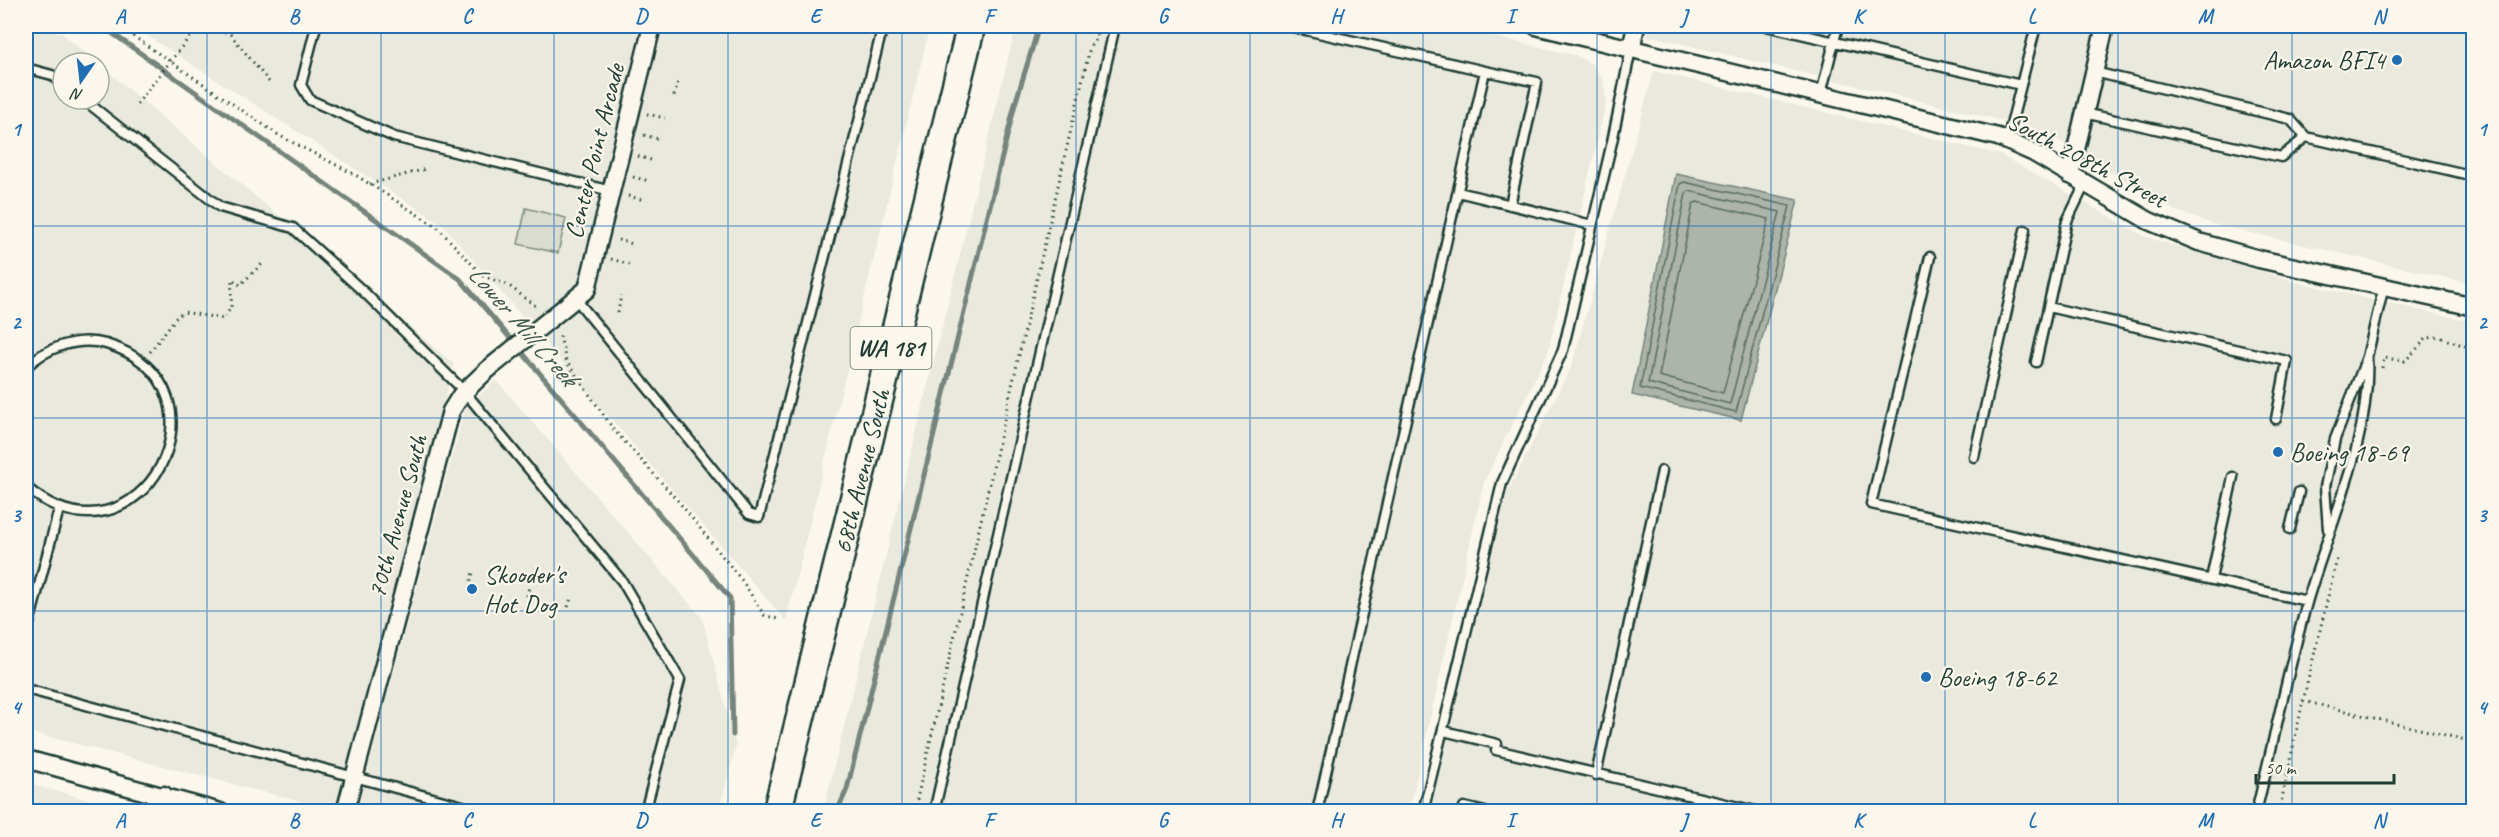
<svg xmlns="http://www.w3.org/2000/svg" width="2499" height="837" viewBox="0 0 2499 837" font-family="Caveat,sans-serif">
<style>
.built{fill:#eae9de}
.green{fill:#dbdcd1;stroke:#7d8c82;stroke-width:1.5}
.water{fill:#adb4aa;stroke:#74847b;stroke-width:1.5}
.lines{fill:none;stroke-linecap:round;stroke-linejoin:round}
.shore{stroke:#586d63;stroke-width:1.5}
.stream{stroke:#74847b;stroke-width:5}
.lane-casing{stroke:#1f3d34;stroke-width:13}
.street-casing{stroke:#1f3d34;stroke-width:21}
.primary-casing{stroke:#1f3d34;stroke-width:32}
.path{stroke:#1f3d34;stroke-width:3;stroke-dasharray:1.5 4.5;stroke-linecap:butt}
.lane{stroke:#fbf7ec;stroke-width:8}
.street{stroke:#fbf7ec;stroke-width:16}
.primary{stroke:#fbf7ec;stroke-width:27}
.grid{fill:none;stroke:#1f6fb2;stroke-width:1.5;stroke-opacity:0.55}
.poi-dot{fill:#1f6fb2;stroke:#fbf7ec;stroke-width:2}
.labels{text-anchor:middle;stroke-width:4.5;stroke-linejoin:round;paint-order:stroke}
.shield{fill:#fbf7ec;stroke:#61756b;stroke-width:1.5}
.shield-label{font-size:24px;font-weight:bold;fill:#1f3d34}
.poi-label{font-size:26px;fill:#1f3d34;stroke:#fbf7ec;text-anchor:start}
.street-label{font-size:26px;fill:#1f3d34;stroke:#fbf7ec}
.water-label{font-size:27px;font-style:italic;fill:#425b52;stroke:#fbf7ec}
.neatline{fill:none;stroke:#1f6fb2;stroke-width:2}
.grid-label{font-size:20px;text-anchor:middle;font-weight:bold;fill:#1f6fb2}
</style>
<rect width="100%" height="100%" fill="#fbf7ec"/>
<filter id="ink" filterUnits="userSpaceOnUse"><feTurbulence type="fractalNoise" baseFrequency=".0167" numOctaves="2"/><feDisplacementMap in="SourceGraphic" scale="12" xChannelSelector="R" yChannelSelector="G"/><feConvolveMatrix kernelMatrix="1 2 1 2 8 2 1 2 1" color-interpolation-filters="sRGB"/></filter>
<g filter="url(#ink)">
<path class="built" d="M26,26l36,7 35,30h-34v36h36v-35l355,300 -117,447 -311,-80z
M132,26h798l-144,595 -343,-396z
M1016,26h432l127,29 17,9 11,15 3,23 -58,250 -64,130 -75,329 -586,1z
M1608,26h865v258l-260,-60 -39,-14 -133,-80z
M1654,71l347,84 145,82 154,46 173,39v489l-1043,1 77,-319 65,-128z
M496,380l206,238 34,128 -17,65 -363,1 109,-403z
M26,783l106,28h-106z"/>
<path class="green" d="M526,208l40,10 -8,35 -40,-9z"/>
<path class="water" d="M1676,174l122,26 -57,220 -109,-25z"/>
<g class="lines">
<path class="shore" d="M1684,182l106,24 -54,206 -96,-24 40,-204z
M1689,191l91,21 -50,192 -82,-21 38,-190z
M1697,202l72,17 -46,174 -64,-17 34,-172z"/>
<path class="stream" d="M102,26l358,253 270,319 3,137
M837,812l10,-23 168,-685 24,-78"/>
<g class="lane-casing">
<path id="lane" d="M316,26l-15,59 9,15 84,37 217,54
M1288,26l197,45 -168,741
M1766,26l255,59 15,-59
M26,68l26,7 11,9
M1485,71l52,11 -27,123
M1821,94l17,-68
M83,99l137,108 73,21 72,65 99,98 158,190 58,99 -35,132
M2084,113l197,44 25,-20 -16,-18 -196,-47
M2306,137l168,39
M2007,141l14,-56
M1458,192l134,33
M1930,257l-59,247 436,97
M576,299l173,215 10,3 124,-491
M2048,307l239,54 -11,58
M2036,362l31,-141 18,-37
M26,367c20,-19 51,-31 80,-23 137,41 34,239 -80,143
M1974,457l51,-227
M2290,529l9,-37
M2328,529l-3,-42 10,-48 32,-82 17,-71
M2211,579l22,-102
M26,635l33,-126
M26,689l459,123
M1444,731l53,13
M1496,750l264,62
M1596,775l66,-304
M1464,807l21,5
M934,812l181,-786
M1423,812l79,-329 61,-133 49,-208 19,-93
M2256,812c18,-71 32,-143 52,-213 22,-75 64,-164 59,-242"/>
</g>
<g class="street-casing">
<path id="street" d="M1536,26l462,111 36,16 115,68 50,21 60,17 215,48
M1631,49l5,-23
M2070,175l35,-149
M26,759l194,53
M160,812l4,-17
M345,812l106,-401 10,-16 25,-24 101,-82 65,-263"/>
</g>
<g class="primary-casing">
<g id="primary">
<path id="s1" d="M777,812l194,-786"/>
</g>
</g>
<path class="path" d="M118,26l162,110 74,38 83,53 46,49 25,9 29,22
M214,26l17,9 39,48
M674,96l4,-14
M137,104l61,-78
M647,114l18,4
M644,135l15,4
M638,156l16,5
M633,177l16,4
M370,184l56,-15
M628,196l16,4
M618,240l15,4
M611,259l18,5
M618,313l3,-18
M560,336l6,25 48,69 65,72 64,80 21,33 17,5
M150,352l28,-37 6,-3 40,7 7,-12 1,-28 8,6 23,-22
M2382,368l2,-10 21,3 22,-23 12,-1 35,12
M471,581l2,-9
M527,596l2,-9
M568,607l3,-9
M2303,701l34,-142
M914,812l176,-765 6,-9 3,-12
M2279,812l24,-111 171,41"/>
<use href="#lane" class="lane"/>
<use href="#street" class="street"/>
<use href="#primary" class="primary"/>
</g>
</g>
<path class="grid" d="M207,26v786M381,26v786M554,26v786M728,26v786M902,26v786M1076,26v786M1250,26v786M1423,26v786M1597,26v786M1771,26v786M1945,26v786M2118,26v786M2292,26v786M26,226h2448M26,418h2448M26,611h2448"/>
<g class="poi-dot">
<circle cx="2397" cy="60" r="6"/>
<circle cx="2278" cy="452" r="6"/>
<circle cx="472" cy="589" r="6"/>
<circle cx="1926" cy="677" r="6"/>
</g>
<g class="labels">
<rect class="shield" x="850.5" y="327" width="81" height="42" rx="4.5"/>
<g class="shield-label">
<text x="891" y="356">WA 181</text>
</g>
<g class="poi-label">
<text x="2385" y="69" text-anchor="end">Amazon BFI4</text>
<text x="2290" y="461">Boeing 18-69</text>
<text x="484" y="583">Skooder's<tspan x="484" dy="30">Hot Dog</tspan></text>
<text x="1938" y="686">Boeing 18-62</text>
</g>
<g class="street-label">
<text transform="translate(594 151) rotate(-76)" y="9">Center Point Arcade</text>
<text transform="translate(2087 159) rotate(28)" y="9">South 208th Street</text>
<text dy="9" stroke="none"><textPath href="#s1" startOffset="351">68th Avenue South</textPath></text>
<text transform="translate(397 516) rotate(-75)" y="9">70th Avenue South</text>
</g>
<g class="water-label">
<text transform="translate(523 325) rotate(49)" y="9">Lower Mill Creek</text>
</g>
</g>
<rect width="2499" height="837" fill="none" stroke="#fbf7ec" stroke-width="66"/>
<g transform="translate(81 81) rotate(194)"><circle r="28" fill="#fbf7ec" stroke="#a3ada2" stroke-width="1.5"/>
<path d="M0-4.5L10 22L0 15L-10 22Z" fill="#1f6fb2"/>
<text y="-9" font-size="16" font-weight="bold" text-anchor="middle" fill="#1f3d34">N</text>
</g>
<path d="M2256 774v9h138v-9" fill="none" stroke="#1f3d34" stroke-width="3"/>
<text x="2265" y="774" font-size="18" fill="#1f3d34" stroke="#fbf7ec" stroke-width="4.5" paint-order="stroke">50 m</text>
<rect x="33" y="33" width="2433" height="771" class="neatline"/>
<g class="grid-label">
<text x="120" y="23">A</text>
<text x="294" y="23">B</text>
<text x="467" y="23">C</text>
<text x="641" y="23">D</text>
<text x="815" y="23">E</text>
<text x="989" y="23">F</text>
<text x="1163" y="23">G</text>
<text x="1336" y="23">H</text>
<text x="1510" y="23">I</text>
<text x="1684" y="23">J</text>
<text x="1858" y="23">K</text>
<text x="2032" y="23">L</text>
<text x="2205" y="23">M</text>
<text x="2379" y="23">N</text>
<text x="16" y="136">1</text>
<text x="2482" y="136">1</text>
<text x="16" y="329">2</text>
<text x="2482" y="329">2</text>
<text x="16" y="522">3</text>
<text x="2482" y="522">3</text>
<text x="16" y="714">4</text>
<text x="2482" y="714">4</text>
<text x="120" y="827">A</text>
<text x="294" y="827">B</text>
<text x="467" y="827">C</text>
<text x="641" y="827">D</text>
<text x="815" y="827">E</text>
<text x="989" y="827">F</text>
<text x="1163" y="827">G</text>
<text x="1336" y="827">H</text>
<text x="1510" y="827">I</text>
<text x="1684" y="827">J</text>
<text x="1858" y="827">K</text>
<text x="2032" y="827">L</text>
<text x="2205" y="827">M</text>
<text x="2379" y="827">N</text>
</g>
</svg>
